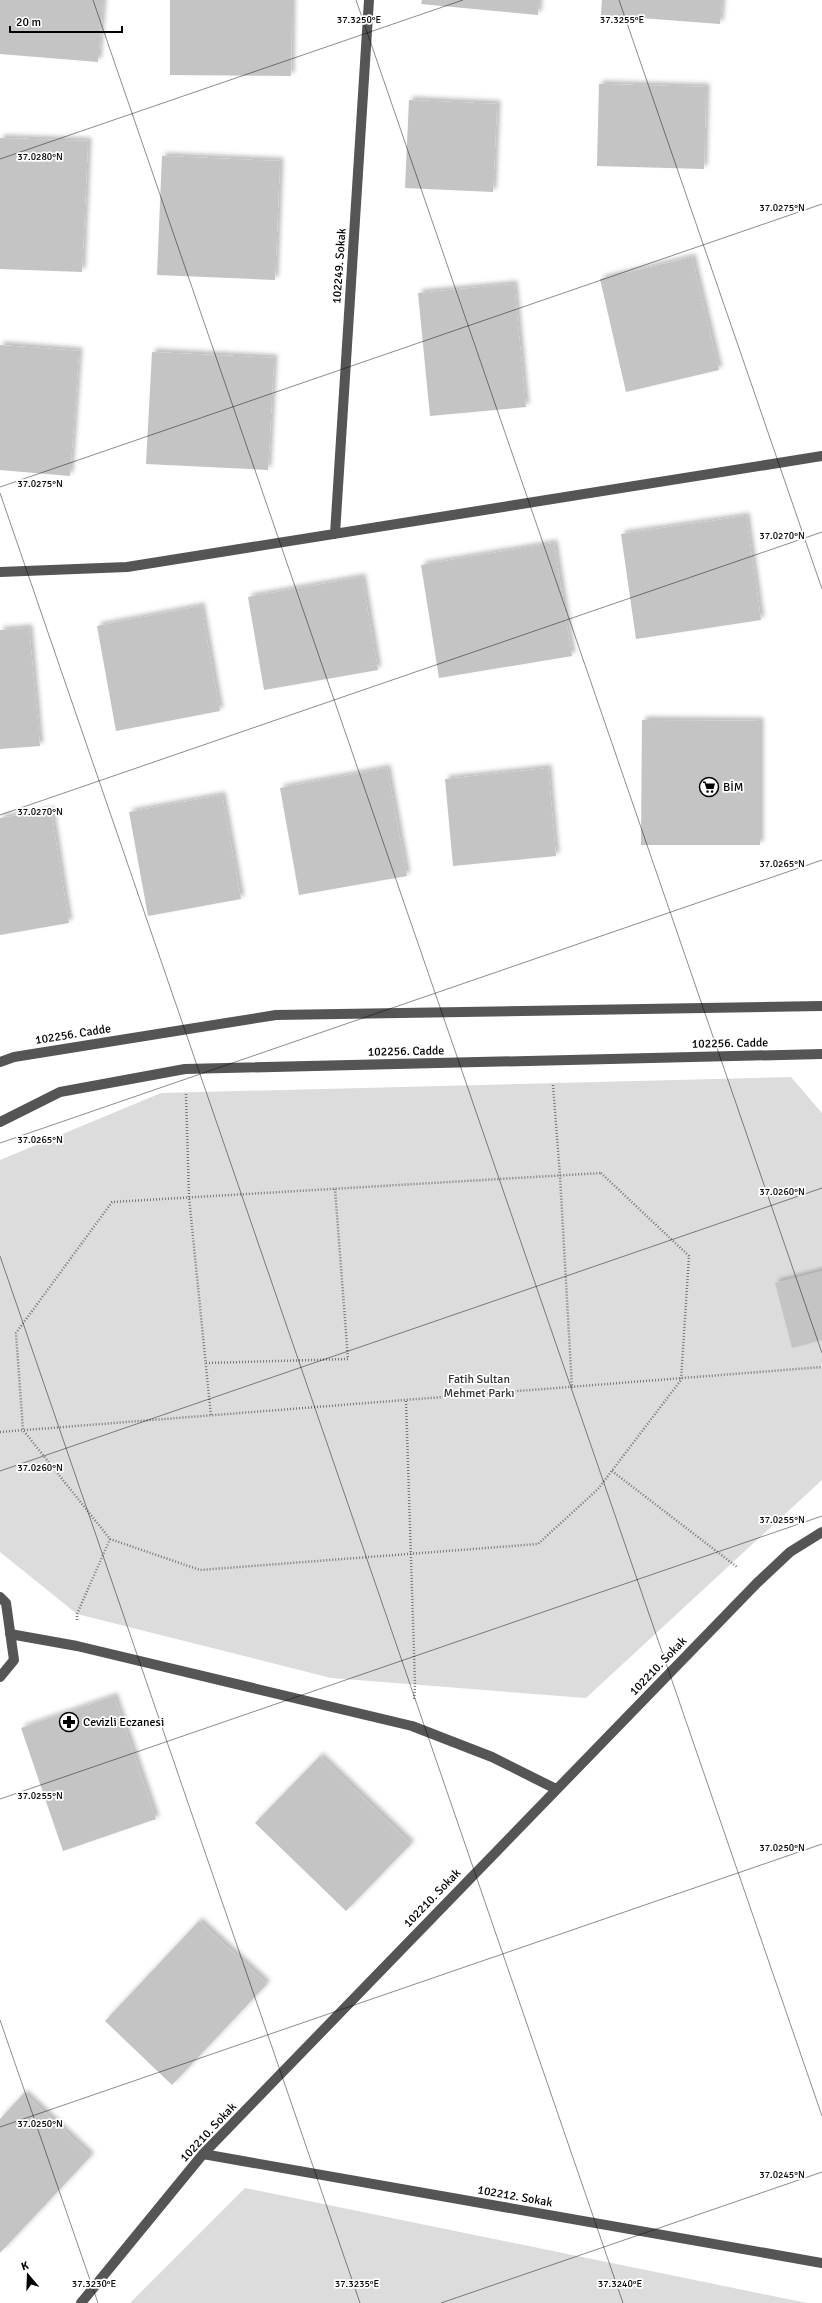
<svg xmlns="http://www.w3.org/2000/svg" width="822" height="2303" viewBox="0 0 822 2303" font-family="Signika,sans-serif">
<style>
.green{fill:#dcdcdc}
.building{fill:#c4c4c4;filter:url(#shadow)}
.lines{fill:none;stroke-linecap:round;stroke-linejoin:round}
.path{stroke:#777;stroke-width:2.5;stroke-dasharray:1 2;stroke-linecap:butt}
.minor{stroke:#555;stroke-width:10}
.ticks{fill:none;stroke:#000;stroke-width:1;stroke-opacity:0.45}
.labels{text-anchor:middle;stroke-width:3.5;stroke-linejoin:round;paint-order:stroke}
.street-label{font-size:12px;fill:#000;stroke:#fff}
.poi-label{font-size:12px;fill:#000;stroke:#fff;text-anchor:start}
.park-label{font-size:12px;fill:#333;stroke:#fff}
.ticks-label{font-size:10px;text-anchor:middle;fill:#000;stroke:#fff;stroke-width:3.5;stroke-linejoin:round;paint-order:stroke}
</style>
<defs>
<filter id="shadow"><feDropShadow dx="3.5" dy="-3.5" stdDeviation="2" flood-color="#0004"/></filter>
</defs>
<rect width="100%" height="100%" fill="#fff"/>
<path class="green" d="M791,1077l31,36v367l-236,218 -255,-20 -254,-64 -77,-62v-392l161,-67z
M245,2188l562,115h-677z"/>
<path class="building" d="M0,0h103l-5,62 -98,-8z
M170,0h122l-1,76 -121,-1z
M422,0h117l-1,15 -117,-11z
M602,0h120l-2,24 -119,-9z
M599,84l107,3 -2,82 -107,-3z
M409,100l88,4 -4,88 -88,-4z
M0,138l88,3 -6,131 -82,-3z
M162,156l118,5 -5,119 -118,-5z
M692,257l27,113 -93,22 -26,-113z
M514,284l12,123 -96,9 -12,-123z
M0,345l79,6 -9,125 -70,-6z
M152,352l122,6 -6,112 -122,-6z
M746,516l15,104 -125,19 -15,-105z
M554,543l18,113 -133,22 -18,-113z
M362,577l16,93 -114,20 -16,-93z
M201,606l19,105 -104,20 -19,-105z
M29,628l11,118 -40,3v-119z
M642,720l118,1v124h-119z
M387,768l20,108 -108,19 -19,-107z
M548,768l8,88 -103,10 -8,-87z
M222,795l19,104 -93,17 -19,-104z
M51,810l18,113 -69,12v-117z
M822,1271v69l-30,8 -17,-65z
M114,1696l42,123 -93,32 -42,-123z
M320,1756l91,88 -65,67 -91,-88z
M199,1921l68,63 -95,101 -67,-64z
M24,2093l67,63 -91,97v-134z"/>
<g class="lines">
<path class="path" d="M553,1085l7,91 12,212
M186,1094l3,103 22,219
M601,1173l88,83 -8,124 -83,109 -60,55 -338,26 -90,-31 -87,-109 -7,-97 96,-131z
M206,1363l142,-4 -13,-170
M406,1401l9,283 -1,16
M0,1432l822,-65
M612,1471l125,96
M77,1620v-6l33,-75"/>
<path class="minor" d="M335,534l34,-534
M0,572l127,-5 695,-111
M0,1062l14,-5 262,-42 546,-9
M0,1122l60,-30 125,-23 637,-15
M0,1597l6,6 8,57 -14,17
M10,1634l67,12 335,80 80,31 64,32
M203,2154l619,109
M81,2303l122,-149 554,-571 33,-31 32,-20"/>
</g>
<path class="ticks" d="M93,0l729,2116M356,0l466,1353M619,0l203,589M0,159l463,-159M0,487l822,-283M0,493l623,1810M0,815l822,-283M0,1143l822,-283M0,1256l360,1047M0,1471l822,-283M0,1799l822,-283M0,2020l98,283M0,2127l822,-283M441,2303l381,-131"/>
<defs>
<g id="supermarket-ring" transform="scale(1)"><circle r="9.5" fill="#fff" stroke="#000" stroke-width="1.5"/><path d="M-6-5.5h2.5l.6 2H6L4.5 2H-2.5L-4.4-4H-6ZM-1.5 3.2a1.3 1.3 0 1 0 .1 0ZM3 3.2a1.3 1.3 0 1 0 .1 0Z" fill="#000"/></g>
<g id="pharmacy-ring" transform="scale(1)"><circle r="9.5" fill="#fff" stroke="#000" stroke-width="1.5"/><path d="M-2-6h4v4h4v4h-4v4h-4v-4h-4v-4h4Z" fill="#000"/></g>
</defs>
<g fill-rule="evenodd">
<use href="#supermarket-ring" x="709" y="787"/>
<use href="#pharmacy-ring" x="69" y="1722"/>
</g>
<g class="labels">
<g class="street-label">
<text transform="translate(339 266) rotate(-86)" y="4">102249. Sokak</text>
<text transform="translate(73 1034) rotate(-9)" y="4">102256. Cadde</text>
<text transform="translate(730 1043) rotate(-1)" y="4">102256. Cadde</text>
<text transform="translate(406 1051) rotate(-1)" y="4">102256. Cadde</text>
<text transform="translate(658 1666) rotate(-46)" y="4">102210. Sokak</text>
<text transform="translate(432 1898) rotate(-46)" y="4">102210. Sokak</text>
<text transform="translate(208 2132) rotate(-47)" y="4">102210. Sokak</text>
<text transform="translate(515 2196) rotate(10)" y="4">102212. Sokak</text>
</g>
<g class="poi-label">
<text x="723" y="791">BİM</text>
<text x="83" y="1726">Cevizli Eczanesi</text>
</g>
<g class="park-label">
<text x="479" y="1383">Fatih Sultan<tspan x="479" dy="14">Mehmet Parkı</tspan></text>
</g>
</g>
<g class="ticks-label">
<text x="359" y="23">37.3250°E</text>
<text x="622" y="23">37.3255°E</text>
<text x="40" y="160">37.0280°N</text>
<text x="782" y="211">37.0275°N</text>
<text x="40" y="487">37.0275°N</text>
<text x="782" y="539">37.0270°N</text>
<text x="40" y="815">37.0270°N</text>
<text x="782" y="867">37.0265°N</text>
<text x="40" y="1143">37.0265°N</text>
<text x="782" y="1195">37.0260°N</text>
<text x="40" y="1471">37.0260°N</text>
<text x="782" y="1523">37.0255°N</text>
<text x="40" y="1799">37.0255°N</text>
<text x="782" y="1851">37.0250°N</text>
<text x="40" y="2127">37.0250°N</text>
<text x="782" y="2178">37.0245°N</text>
<text x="94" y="2287">37.3230°E</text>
<text x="357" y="2287">37.3235°E</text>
<text x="620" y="2287">37.3240°E</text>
</g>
<g transform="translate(28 2275) rotate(341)" stroke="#ffffff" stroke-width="3" paint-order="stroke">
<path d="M0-3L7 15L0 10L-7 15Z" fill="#000000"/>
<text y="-6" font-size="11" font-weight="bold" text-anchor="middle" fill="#000000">K</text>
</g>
<path d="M10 26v6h112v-6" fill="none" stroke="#000000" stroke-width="2"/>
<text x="16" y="26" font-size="12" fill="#000000" stroke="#ffffff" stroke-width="3" paint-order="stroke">20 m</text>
</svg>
